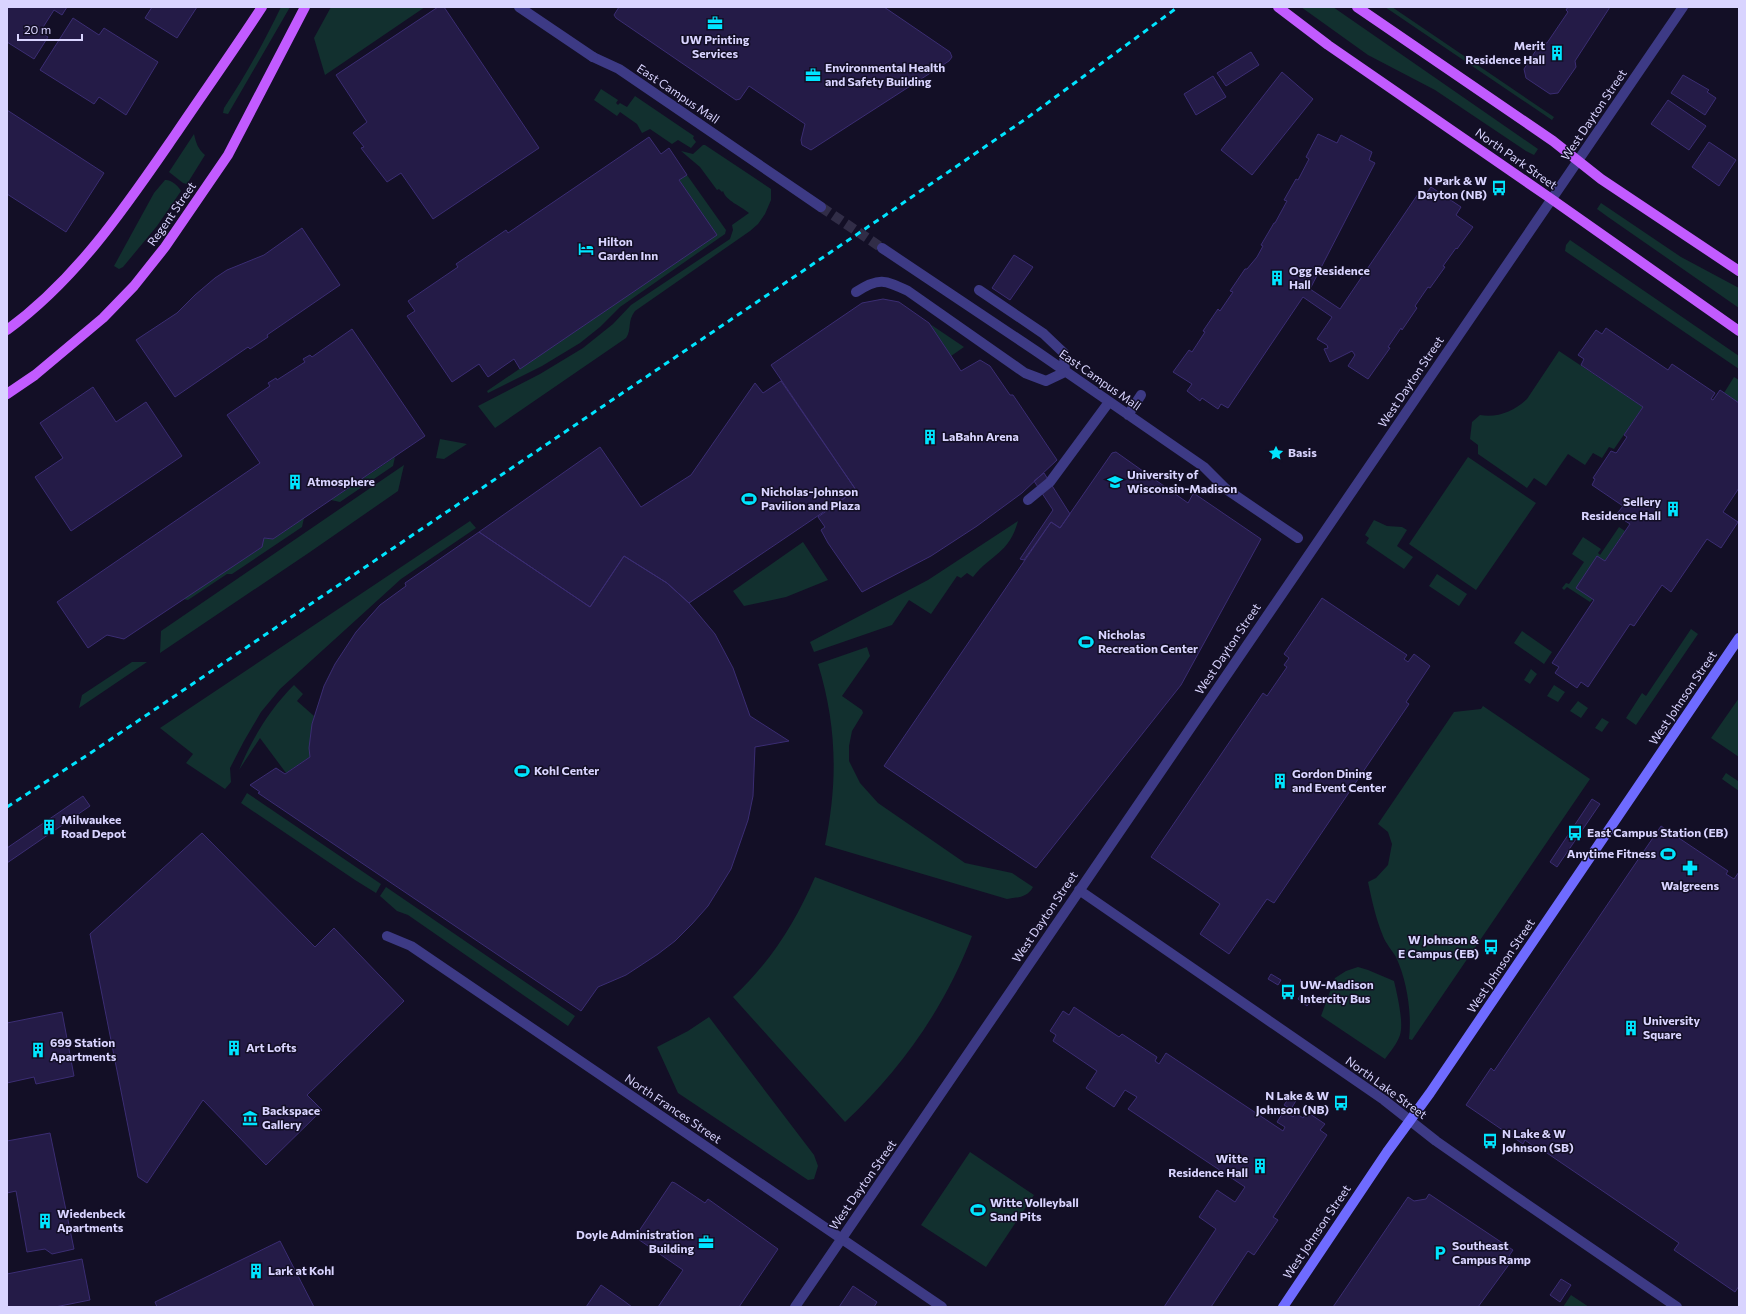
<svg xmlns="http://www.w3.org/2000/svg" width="1746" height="1314" viewBox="0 0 1746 1314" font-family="Commissioner,sans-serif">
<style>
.green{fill:#12302f}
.building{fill:#241b47;stroke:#3b2d73}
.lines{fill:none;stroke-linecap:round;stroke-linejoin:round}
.pedestrian-tunnel{stroke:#312d47;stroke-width:10;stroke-dasharray:10 5;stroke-linecap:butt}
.pedestrian{stroke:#3d3a85;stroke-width:10}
.minor{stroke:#3d3a85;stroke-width:10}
.tertiary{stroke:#3d3a85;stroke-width:10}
.secondary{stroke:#6f6bff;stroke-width:10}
.primary{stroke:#c25bff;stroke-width:10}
.rail{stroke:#00e5ff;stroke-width:3;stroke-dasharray:6 5;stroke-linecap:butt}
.labels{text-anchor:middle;stroke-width:3;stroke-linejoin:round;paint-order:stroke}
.poi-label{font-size:12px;font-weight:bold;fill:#d9d4ff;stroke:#130f26;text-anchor:start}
.street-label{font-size:12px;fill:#d9d4ff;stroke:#130f26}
</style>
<rect width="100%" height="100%" fill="#130f26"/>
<path class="green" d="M281,7h9l-62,107 -5,-1 1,-5c22,-33 40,-66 57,-101z
M331,7h94l-100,68 -11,-37z
M1301,7h32l205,142 -4,6 -8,-4 -91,-61 -67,-35z
M1385,7h7l162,110 -2,3z
M601,89l17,11 -2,3 2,2 2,-2 7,4 8,-11 59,40 -1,2 3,4 -5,6 -13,-8 -6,4 -22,-15 -8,4 -5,-9 -17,-12 -3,4 -23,-16z
M194,134c2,9 4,15 11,21l-18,29 -4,-1 -14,-11z
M703,145h2l66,44v11l-6,14 -7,10 -8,7 -115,80c-8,10 -3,18 -9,27l-131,90 -17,-22 62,-32 43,-26 30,-24 18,-19 99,-66 3,-9 -1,-5 17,-12c-8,-7 -23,-12 -26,-22l-1,1 -3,-3 -2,1 -17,-23 -19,-16 12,3z
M687,175l39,55 -1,4 -105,73 -20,20 -20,16 -38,23 -54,27 -1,-2 229,-156 -37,-55z
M165,180c5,-1 14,6 16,11l-24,35 -34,41 -4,2 -5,-3 40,-73z
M1601,203l80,54 58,31v20l-131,-91 -11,-8z
M1570,240l169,116v13l-174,-118 1,-6z
M930,324l34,23 -13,9z
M1559,351l84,56 -29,42 -5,-2 -7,11 -9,-5 -8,12 -17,-11 -22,32 -12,-8 -7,10 -49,-34v-9l-8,-6 2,-17 8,-7c18,3 34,-4 47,-16z
M1734,377l5,3v23l-15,-10z
M440,439l27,5 -23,15 -8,-1z
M395,457l-2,9 -53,36 -9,-2z
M1468,457l68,46 -60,87 -67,-46z
M404,465l-6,26 -88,61 -150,101 1,-22z
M304,518l-2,9 -70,47h-5l-39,26 -5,-1 79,-52 2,-9 9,1z
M1374,520l13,6 15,1 5,3 -10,16 16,11 -9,12 -38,-26 3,-5 -4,-3z
M470,521l6,7 -75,51 -121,110 -19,23 -17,29 -14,27 1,14 -6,7 -39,-26 7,-9 -33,-26z
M1018,521c-9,33 -27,33 -45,56l-6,-4 -6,5 -4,-2 -26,38 -22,-14 -17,25 -78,27 -4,-10 118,-62z
M1619,527l6,4 -20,30 -28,27 16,11 -3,3 -23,-15 -3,3 -2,-2 4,-5 3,1 15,-22 -12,-8 11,-17 18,12 -3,4 2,2z
M803,542l25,38 -42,17 -42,9 -11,-15z
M1437,574l30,20 -8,12 -30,-20z
M1691,629l7,5 -62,91 -10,-7 16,-25 4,3z
M1522,631l30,21 -8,12 -30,-21z
M867,647l3,9 -28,40 20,14 1,3 -11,18 -3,15v15l11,22 18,20 87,60 47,10 21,14c-6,11 -15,10 -26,12l-182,-54c13,-64 12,-119 -7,-181z
M132,662h15l-68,46 3,-13z
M1531,669l6,5 -7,10 -6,-4z
M294,685l9,9 -6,7 17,15 -4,21v20l-24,16 -26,-35 -21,32c14,-33 31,-61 55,-85z
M1554,685l11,7 -7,10 -11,-6z
M1739,698v59l-28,-19z
M1578,701l10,7 -7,10 -11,-7z
M1483,706l107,73 -178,261 -3,-1c3,-26 -2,-58 -13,-82 -4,-7 -10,-13 -13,-21 -7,-17 -11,-35 -15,-54l8,-4 12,-13 4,-21 -4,-12 -10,-8 76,-112 27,-3z
M1602,718l7,4 -7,10 -7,-4z
M1726,773l12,8 1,-1v11l-17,-12z
M247,793l134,91 -5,9 -21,-13 -114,-77z
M815,877l157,59c-27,71 -71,134 -127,186l-112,-125c37,-34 62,-74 82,-120z
M386,887l189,129 -7,10 -160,-111 -11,-4 -17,-15z
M1358,967l10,3 26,11c3,13 10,41 6,54 -3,9 -10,17 -15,24l-64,-43 14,-38 11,-7z
M709,1017l105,138 4,11 -4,13 -6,1 -130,-87 -21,-46 31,-16z
M970,1152l64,43 -48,72 -65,-42z
M1571,1295l18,12h-26z"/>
<path class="building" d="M7,7h60l-5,8 -8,-5 -14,22 8,5 -14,22 -27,-17z
M152,7h45l-20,31 -32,-20z
M438,7h6l95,141 -106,71 -32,-46 -14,9 -26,-34 3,-1 -11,-14 14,-11 -31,-47z
M619,7h265l66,45 2,5 -3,4 -138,89 -9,-5 -1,-5 4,-16 -56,-38 -9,13 -4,1 -120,-82 -2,-3z
M1568,7h42l-35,54 1,6 -18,26 -8,1 -24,-16 -2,-9 16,-25 7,-1 21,-31 -2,-2z
M73,18l26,17 5,-7 54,34 -32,53 -27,-18 -5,7 -54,-34z
M1251,52l8,13 -33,21 -9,-13z
M1282,72l31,27 -61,76 -31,-25z
M1683,75l26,15 -2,2 9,6 -11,17 -34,-22z
M1213,76l13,21 -30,18 -12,-21z
M1668,100l38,26 -17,24 -38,-26z
M7,110l97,63 -38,59 -59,-38z
M1318,134l19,9 4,-8 31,17 -3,8 6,3 -65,126 30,20 80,-118 5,4 6,-8 30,20 -5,8 17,12 -16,22 -1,-1 -13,18 2,1 -15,21 -2,-1 -13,19 2,2 -15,22 -1,-2 -13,19 2,1 -22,31 -20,-13 7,-11 -3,-4 -22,11 -6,-13 4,-1 -1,-3 -10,-6 15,-22 -29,-20 -75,111 -7,-4 -3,5 -16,-11 -2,3 -13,-10 5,-7 -19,-12 16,-22 3,2 13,-20 -2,-1 15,-22 2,2 13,-19 -3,-1 15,-22h2l10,-12 6,-11 -2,-1 13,-22h1l12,-22 -3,-1 12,-21 2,1 11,-21 -3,-2z
M649,137l12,17 8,-6 18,27 -8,5 38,55 -197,134 -6,-10 -26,18 -9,-13 -27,18 -45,-66 8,-5 -7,-10 50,-34 -2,-3 50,-34 2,3z
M1709,142l27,18 -17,26 -27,-19z
M302,228l38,57 -73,50 1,2 -18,12 -2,-2 -73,50 -39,-57 41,-27 18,-18 20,-17 12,-8 37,-15z
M1014,255l19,12 -23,33 -18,-12z
M883,299l16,3 30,21 32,48 19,-11 10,6 20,29h3l44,65 -35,33 -45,33 -46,30 -69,36 -34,-49 -7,-13 4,-3 -7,-10 38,-27 -85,-125 91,-62z
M1606,328l62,42 4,-6 43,29 -4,6 2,1 7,-10 19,13v85l-16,24 15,10 -17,26 -14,-9 -36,53 -9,-7 -28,41 -4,-2 -42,63 -7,-5 -4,6 -22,-15 4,-6 -7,-4 42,-63 -18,-12 21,-32 8,5 25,-37 -14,-9 7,-9 -31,-21 3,-6 -2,-1 18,-27 5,2 1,-1 10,-15 -3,-2 19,-28 -62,-42 3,-6 -6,-4 18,-25 6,4z
M352,329l73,107 -152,103 -9,-1 -2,9 -138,92 -17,-4 -19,13 -31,-46 203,-139 -33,-48 43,-29 -2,-3 8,-5 1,2 28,-18 -2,-3 7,-4 2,2z
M781,381l75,109 -167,113 -22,-20 -43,-27 -34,51 -111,-75 121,-85 41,60 50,-32 64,-92 8,10z
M93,387l23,35 30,-20 36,54 -111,75 -36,-54 28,-19 -23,-35z
M1116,452l72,51 5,-9h2l66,45 -80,146 -145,183 -152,-102 167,-244 9,6 52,-75z
M1044,473l26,41 -10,14 -9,-6 -27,38 -4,-1 33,-49 -19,-29z
M479,532l111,75 34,-51 43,27 22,20 26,31 18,34 17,48 39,25 -34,6 -2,49 -5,24 -17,49 -23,37 -16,18 -17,17 -17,13 -32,21 -28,12 -17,24 -323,-218 2,-1 -10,-7 26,-17 9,6 25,-17 -1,-9 3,-24 12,-38 11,-22 21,-32 24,-27 26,-19 -1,-3z
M1322,598l85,57 -3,4 4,3 6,-8 16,12 -24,36 3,2 -135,199 -7,-4 -38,55 -29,-20 20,-30 -69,-47 112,-164 4,3 20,-29 -3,-2 5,-7 -5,-4z
M83,796l7,10 -83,57v-15z
M1592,799l8,5 -43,63 -7,-5z
M1661,826l67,45 -2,3 8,5 5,-7v414l-4,6 -61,-42 5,-7 -135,-92 -1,2 -18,-13 -2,4 -57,-39 25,-37 3,3z
M202,833l113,114 19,-19 70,73 -97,94 15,15 -56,55 -63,-65 -56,83 -9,-6 -48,-243z
M1271,974l10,6 -3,5 -10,-6z
M1301,994l10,7 -4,5 -9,-7z
M1074,1007l45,30 3,-3 35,23 -2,4 4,3 7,-11 117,78 2,-4 -8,-5 7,-11 9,6 3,-4 7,5 4,-6 18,12 -5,6 7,5 -54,82 5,3 -24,35 -6,-4 -37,56h-47l52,-78 -17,-12 18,-27 18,12 10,-15 -117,-78 9,-12 -12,-7 -11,17 -28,-19 11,-17 -44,-30 3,-6 -6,-4 13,-20 6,4z
M62,1012l12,64 -38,8 -2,-7 -27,6v-60z
M1291,1095l6,4 -6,10 -7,-4z
M50,1133l24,116 -22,5 -7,-5 -18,3 -11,-61 -9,2v-52z
M672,1182l3,1 30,20 3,-4 70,50 -39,58h-81l25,-37 -48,-33z
M1429,1194l84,56 -4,6 4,3 -35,48h-145l75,-110 6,4 12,-2z
M280,1241l34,66h-157l-2,-5z
M82,1259l8,41 -35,7h-48v-33z
M1561,1279l10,6 -11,17 -10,-7z
M601,1285l23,16 8,6h-46z
M853,1286l24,16 -3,5h-35z"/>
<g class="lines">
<path class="pedestrian-tunnel" d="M821,207l61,41"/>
<path class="pedestrian" d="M593,57l26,12 202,138
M882,248l154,103 168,116 22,22 72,49
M979,290l65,44 20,19 1,19
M856,292c23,-15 29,-12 52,-1l117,82 21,8 19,-9
M1128,415l13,-20
M1028,500l22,-18 59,-80"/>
<path class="minor" d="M519,7l74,50
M387,936l24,10 531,361"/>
<path class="tertiary" d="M1079,890l305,210 52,41 73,51 168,115
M795,1307l640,-937c82,-122 166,-242 248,-363"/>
<path class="secondary" d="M1283,1307l104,-155 43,-59 309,-455"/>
<path class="primary" d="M1278,7l50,38 222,153 189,133
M1357,7l196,134 48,38 138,92
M7,330c71,-52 119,-124 168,-195 29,-43 59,-85 87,-128
M7,394l28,-19 68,-57 31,-32 31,-39 63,-92 77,-148"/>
<path class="rail" d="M7,807l82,-53 798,-540 140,-96 151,-111"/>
</g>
<defs>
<g id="office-bare" transform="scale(1.2)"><path d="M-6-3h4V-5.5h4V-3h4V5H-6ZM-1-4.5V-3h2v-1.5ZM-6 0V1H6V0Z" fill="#00e5ff" stroke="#130f26" stroke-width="2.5" paint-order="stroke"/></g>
<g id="building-bare" transform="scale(1.2)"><path d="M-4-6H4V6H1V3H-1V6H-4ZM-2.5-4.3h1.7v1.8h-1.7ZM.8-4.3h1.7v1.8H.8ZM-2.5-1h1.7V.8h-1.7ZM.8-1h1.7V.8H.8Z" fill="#00e5ff" stroke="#130f26" stroke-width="2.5" paint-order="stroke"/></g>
<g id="bus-bare" transform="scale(1.2)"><path d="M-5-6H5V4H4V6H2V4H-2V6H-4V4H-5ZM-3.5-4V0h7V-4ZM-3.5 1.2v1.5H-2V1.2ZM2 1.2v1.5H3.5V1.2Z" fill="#00e5ff" stroke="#130f26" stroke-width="2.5" paint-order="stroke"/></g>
<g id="hotel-bare" transform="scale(1.2)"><path d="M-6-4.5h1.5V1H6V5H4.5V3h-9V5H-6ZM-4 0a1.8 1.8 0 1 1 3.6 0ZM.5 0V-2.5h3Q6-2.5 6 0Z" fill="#00e5ff" stroke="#130f26" stroke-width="2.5" paint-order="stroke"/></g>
<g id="sight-bare" transform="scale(1.2)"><path d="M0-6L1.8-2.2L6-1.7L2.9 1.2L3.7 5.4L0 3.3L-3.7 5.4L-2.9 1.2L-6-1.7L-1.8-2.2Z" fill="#00e5ff" stroke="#130f26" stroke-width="2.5" paint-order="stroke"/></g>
<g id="university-bare" transform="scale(1.2)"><path d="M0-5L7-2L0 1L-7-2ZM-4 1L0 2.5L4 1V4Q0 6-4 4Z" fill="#00e5ff" stroke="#130f26" stroke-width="2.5" paint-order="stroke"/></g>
<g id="stadium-bare" transform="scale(1.2)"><path d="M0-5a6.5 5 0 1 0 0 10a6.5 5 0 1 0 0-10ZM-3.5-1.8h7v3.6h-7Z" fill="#00e5ff" stroke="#130f26" stroke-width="2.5" paint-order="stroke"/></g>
<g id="pharmacy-bare" transform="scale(1.2)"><path d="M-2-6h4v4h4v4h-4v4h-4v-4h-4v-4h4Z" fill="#00e5ff" stroke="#130f26" stroke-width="2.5" paint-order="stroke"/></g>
<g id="museum-bare" transform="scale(1.2)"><path d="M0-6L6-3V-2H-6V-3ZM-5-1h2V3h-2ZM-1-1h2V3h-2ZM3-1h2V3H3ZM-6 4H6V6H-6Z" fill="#00e5ff" stroke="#130f26" stroke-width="2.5" paint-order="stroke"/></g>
<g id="parking-bare" transform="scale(1.2)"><path d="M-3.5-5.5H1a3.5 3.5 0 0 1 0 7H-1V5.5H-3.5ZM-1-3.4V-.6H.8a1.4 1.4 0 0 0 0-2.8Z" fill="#00e5ff" stroke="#130f26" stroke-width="2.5" paint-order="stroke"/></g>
</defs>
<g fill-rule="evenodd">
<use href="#office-bare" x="715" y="23"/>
<use href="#building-bare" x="1557" y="53"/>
<use href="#office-bare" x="813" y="75"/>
<use href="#bus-bare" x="1499" y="188"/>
<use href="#hotel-bare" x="586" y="249"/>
<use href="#building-bare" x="1277" y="278"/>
<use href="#building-bare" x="930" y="437"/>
<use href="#sight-bare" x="1276" y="453"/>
<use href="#building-bare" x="295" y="482"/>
<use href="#university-bare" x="1115" y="482"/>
<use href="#stadium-bare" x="749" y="499"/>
<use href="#building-bare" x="1673" y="509"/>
<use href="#stadium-bare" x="1086" y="642"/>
<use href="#stadium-bare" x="522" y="771"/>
<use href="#building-bare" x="1280" y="781"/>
<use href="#building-bare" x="49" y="827"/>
<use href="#bus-bare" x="1575" y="833"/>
<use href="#stadium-bare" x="1668" y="854"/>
<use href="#pharmacy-bare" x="1690" y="868"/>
<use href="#bus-bare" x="1491" y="947"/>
<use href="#bus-bare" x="1288" y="992"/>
<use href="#building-bare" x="1631" y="1028"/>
<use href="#building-bare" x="234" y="1048"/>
<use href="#building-bare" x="38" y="1050"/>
<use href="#bus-bare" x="1341" y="1103"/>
<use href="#museum-bare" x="250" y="1118"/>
<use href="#bus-bare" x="1490" y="1141"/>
<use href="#building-bare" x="1260" y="1166"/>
<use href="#stadium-bare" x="978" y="1210"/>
<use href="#building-bare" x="45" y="1221"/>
<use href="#office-bare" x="706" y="1242"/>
<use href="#parking-bare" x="1440" y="1253"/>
<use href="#building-bare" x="256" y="1271"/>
</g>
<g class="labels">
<g class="poi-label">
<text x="715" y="44" text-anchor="middle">UW Printing<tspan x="715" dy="14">Services</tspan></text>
<text x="1545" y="50" text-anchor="end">Merit<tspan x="1545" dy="14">Residence Hall</tspan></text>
<text x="825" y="72">Environmental Health<tspan x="825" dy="14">and Safety Building</tspan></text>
<text x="1487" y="185" text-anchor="end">N Park &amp; W<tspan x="1487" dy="14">Dayton (NB)</tspan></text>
<text x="598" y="246">Hilton<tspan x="598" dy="14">Garden Inn</tspan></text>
<text x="1289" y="275">Ogg Residence<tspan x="1289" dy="14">Hall</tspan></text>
<text x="942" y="441">LaBahn Arena</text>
<text x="1288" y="457">Basis</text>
<text x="1127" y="479">University of<tspan x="1127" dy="14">Wisconsin-Madison</tspan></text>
<text x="307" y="486">Atmosphere</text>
<text x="761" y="496">Nicholas-Johnson<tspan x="761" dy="14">Pavilion and Plaza</tspan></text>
<text x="1661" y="506" text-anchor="end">Sellery<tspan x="1661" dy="14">Residence Hall</tspan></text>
<text x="1098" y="639">Nicholas<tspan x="1098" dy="14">Recreation Center</tspan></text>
<text x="534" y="775">Kohl Center</text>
<text x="1292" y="778">Gordon Dining<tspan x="1292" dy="14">and Event Center</tspan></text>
<text x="61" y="824">Milwaukee<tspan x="61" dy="14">Road Depot</tspan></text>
<text x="1587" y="837">East Campus Station (EB)</text>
<text x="1656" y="858" text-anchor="end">Anytime Fitness</text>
<text x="1690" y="890" text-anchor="middle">Walgreens</text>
<text x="1479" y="944" text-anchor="end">W Johnson &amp;<tspan x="1479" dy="14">E Campus (EB)</tspan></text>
<text x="1300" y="989">UW-Madison<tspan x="1300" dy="14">Intercity Bus</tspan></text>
<text x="1643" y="1025">University<tspan x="1643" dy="14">Square</tspan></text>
<text x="50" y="1047">699 Station<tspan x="50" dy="14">Apartments</tspan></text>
<text x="246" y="1052">Art Lofts</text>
<text x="1329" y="1100" text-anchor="end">N Lake &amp; W<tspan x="1329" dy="14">Johnson (NB)</tspan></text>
<text x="262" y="1115">Backspace<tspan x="262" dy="14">Gallery</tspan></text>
<text x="1502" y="1138">N Lake &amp; W<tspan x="1502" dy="14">Johnson (SB)</tspan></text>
<text x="1248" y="1163" text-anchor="end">Witte<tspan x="1248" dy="14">Residence Hall</tspan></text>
<text x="990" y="1207">Witte Volleyball<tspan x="990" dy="14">Sand Pits</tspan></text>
<text x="57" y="1218">Wiedenbeck<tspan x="57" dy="14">Apartments</tspan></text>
<text x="694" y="1239" text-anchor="end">Doyle Administration<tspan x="694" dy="14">Building</tspan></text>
<text x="1452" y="1250">Southeast<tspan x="1452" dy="14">Campus Ramp</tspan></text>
<text x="268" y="1275">Lark at Kohl</text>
</g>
<g class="street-label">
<text transform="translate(678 94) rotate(34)" y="4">East Campus Mall</text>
<text transform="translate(1594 115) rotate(-56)" y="4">West Dayton Street</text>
<text transform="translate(1516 159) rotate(35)" y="4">North Park Street</text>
<text transform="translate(172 214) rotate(-55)" y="4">Regent Street</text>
<text transform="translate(1100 380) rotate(35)" y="4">East Campus Mall</text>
<text transform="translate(1411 382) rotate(-56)" y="4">West Dayton Street</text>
<text transform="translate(1228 649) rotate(-56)" y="4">West Dayton Street</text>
<text transform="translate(1683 698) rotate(-56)" y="4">West Johnson Street</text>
<text transform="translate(1045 917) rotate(-56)" y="4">West Dayton Street</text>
<text transform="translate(1501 966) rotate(-56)" y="4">West Johnson Street</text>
<text transform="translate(1386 1088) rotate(36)" y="4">North Lake Street</text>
<text transform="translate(673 1109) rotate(34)" y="4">North Frances Street</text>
<text transform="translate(863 1185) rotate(-55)" y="4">West Dayton Street</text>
<text transform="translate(1317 1232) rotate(-56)" y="4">West Johnson Street</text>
</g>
</g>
<rect width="1746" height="1314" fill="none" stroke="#d9d4ff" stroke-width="16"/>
<path d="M18 34v6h64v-6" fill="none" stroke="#d9d4ff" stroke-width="2"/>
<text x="24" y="34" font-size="12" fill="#d9d4ff" stroke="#130f26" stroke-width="3" paint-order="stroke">20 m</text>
</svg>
